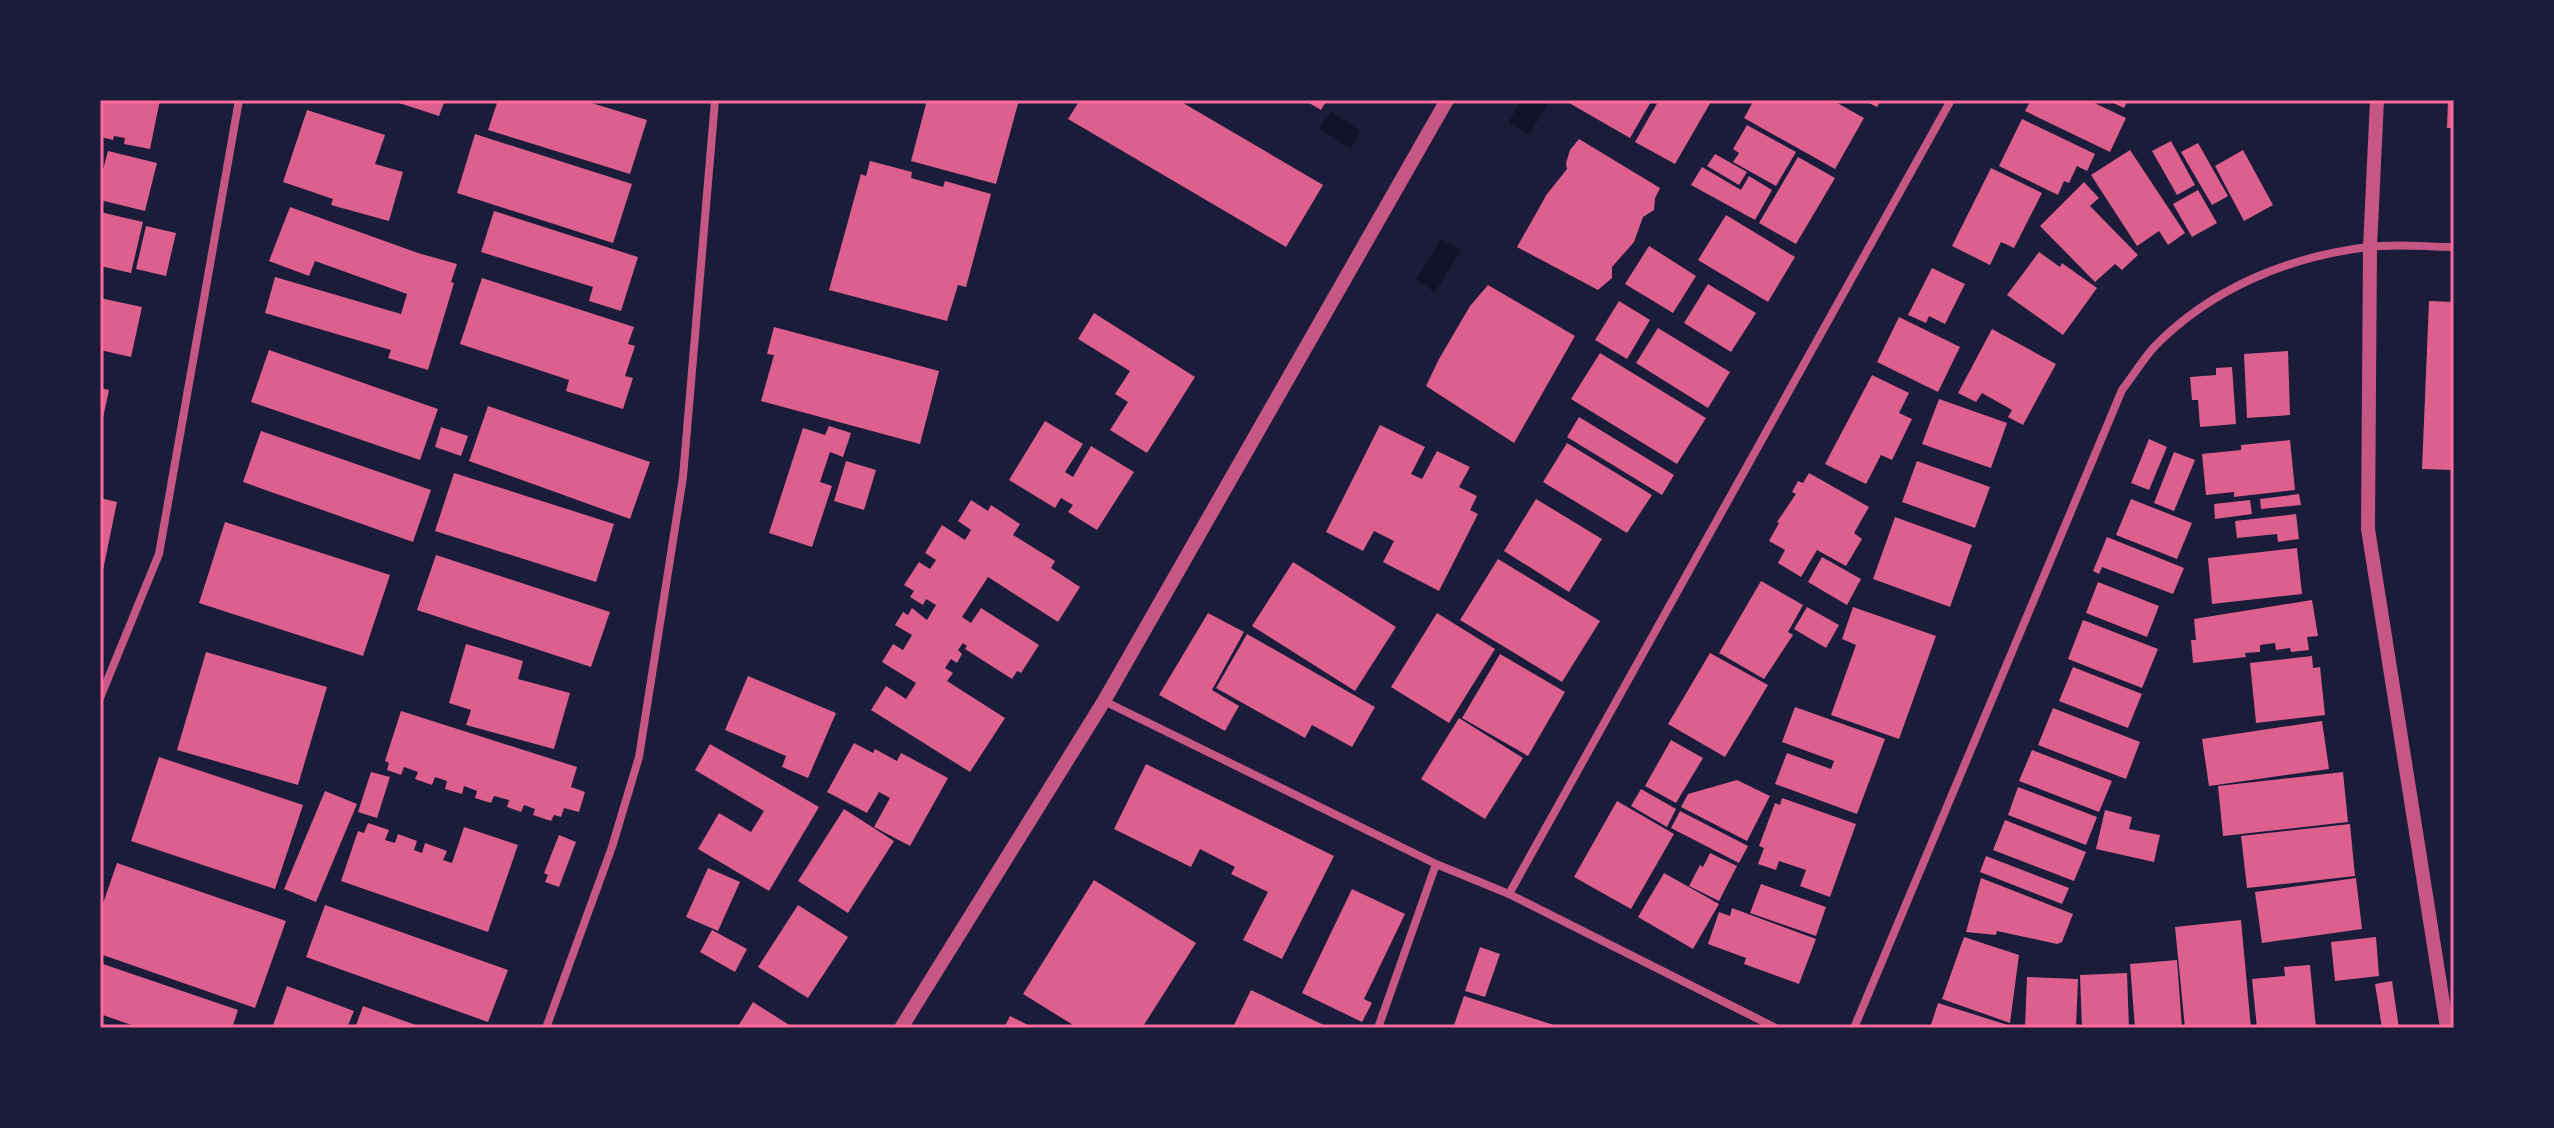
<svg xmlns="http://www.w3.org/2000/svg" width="2554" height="1128" viewBox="0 0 2554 1128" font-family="'Noto Serif',serif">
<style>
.water{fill:#12122b}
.building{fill:#dd5f8e}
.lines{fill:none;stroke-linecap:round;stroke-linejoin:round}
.minor{stroke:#c65784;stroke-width:8}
.tertiary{stroke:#c65784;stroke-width:14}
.neatline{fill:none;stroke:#ff6b9d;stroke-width:3}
</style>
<rect width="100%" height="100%" fill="#1b1b3a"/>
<path class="water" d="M1522,100h17l8,5 -18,30 -21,-12z
M1331,112l30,19 -11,17 -31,-19z
M1441,239l20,11 -26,42 -19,-12z"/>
<path class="building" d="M100,100h60l-10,49 -26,-5 1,-6 -11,-2 -1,4 -13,-3z
M390,100h55l-6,16z
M498,100h84l65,20 -17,54 -142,-44z
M927,100h92l-23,84 -85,-23z
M1080,100h98l145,85 -37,62 -218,-128z
M1304,100h23l-6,10z
M1564,100h88l-22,38z
M1659,100h53l-37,64 -40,-22z
M1754,100h78l32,18 -29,51 -91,-51z
M1863,100h18l-4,7z
M2031,100h57l38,18 -16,34 -85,-41z
M2107,100h21l-4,8z
M2448,100h6v28h-7z
M307,110l78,25 -10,29 28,8 -14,49 -58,-16 2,-6 -50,-17z
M2022,119l73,35 -8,17 -10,-5 -8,17 -5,-2 -6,14 -59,-29z
M1747,125l49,27 -20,34 -43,-24 6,-9 -6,-4z
M475,134l157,50 -19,59 -156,-50z
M1579,139l81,49 -5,10 -1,12 -11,7 -9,25 -22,25v11l-14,12 -81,-43 30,-53 20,-25 -1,-6 4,-13z
M2171,141l24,44 -18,10 -25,-44z
M2198,143l30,53 -16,9 -31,-53z
M2130,150l55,83 -17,12 -9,-14 -22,15 -46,-71z
M2243,150l30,55 -29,16 -29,-55z
M108,151l49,12 -12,48 -45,-11v-19z
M1715,154l32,18 -8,13 -32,-19z
M1798,157l37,21 -39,66 -37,-21z
M870,161l42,11 -1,6 32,9 2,-6 46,13 -25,93 -8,-2 -11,36 -118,-31 32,-116 5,2z
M1702,167l39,23 8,-14 23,14 -17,30 -64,-35z
M1991,168l51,25 -28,55 -13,-6 -11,23 -38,-19z
M2084,182l15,16 -9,8 48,49 -16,15 -7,-6 -20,18 -55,-56z
M2198,190l19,33 -25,14 -19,-33z
M290,207l128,46 39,11 -6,18 3,1 -26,87 -40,-12 3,-8 -126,-37 10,-36 126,37 6,-20 -92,-33 -6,15 -40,-15z
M494,211l144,46 -17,54 -32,-10 4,-14 -112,-35z
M100,212l43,10 -12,51 -31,-7z
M1726,215l69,42 -27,45 -70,-42z
M146,226l30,7 -10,43 -30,-7z
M1649,246l47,30 -23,37 -48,-29z
M2039,252l21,15 2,-4 35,25 -34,47 -56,-40z
M1932,268l33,16 -20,40 -16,-8 -3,7 -18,-8z
M482,278l152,49 -6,17 7,2 -10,30 8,2 -10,31 -57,-18 3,-11 -109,-36z
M1708,284l48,29 -25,39 -47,-29z
M1488,285l87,51 -61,107 -88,-57 13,-27 31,-53z
M100,298l42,9 -11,50 -31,-7z
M1619,301l31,19 -23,39 -32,-19z
M2429,301l25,1v168l-32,-1z
M1094,313l101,64 -48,76 -37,-23 18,-28 -13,-8 15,-23 -52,-32z
M1899,317l61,30 -22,45 -61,-30z
M774,327l165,44 -19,73 -159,-43 13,-46 -7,-1z
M1658,328l72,44 -22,36 -72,-45z
M1992,329l64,35 -33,61 -15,-8 4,-7 -30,-17 -6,9 -18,-9z
M269,350l169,59 -18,51 -169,-58z
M2288,351l2,64 -43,3 -3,-64z
M1600,353l106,65 -29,46 -106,-65z
M2232,367l4,57 -36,3 -2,-27h-6l-2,-23 26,-2v-7z
M1872,375l37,18 -10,20 13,6 -20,41 -11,-5 -15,29 -41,-20z
M100,388l9,2 -8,37 -1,-1z
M1939,399l68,24 -16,45 -69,-24z
M488,406l162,56 -20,57 -161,-58z
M1579,417l95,58 -12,20 -95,-58z
M1045,421l38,23 -18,28 8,5 18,-31 43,26 -37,58 -29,-18 5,-7 -12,-7 -6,10 -46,-28z
M1380,425l45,22 -14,27 11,5 15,-28 33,16 -11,20 18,9 -7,14 8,4 -39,77 -56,-29 11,-21 -20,-10 -11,20 -37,-19z
M829,426l22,7 -8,24 -13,-5 -10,30 12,4 -20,61 -43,-14 34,-105 22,7z
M441,427l27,9 -7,20 -26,-9z
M261,431l170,59 -18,52 -170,-60z
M2149,439l18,8 -18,43 -18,-7z
M2290,440l5,50 -61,7v-5l-28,3 -4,-41 39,-4v-5z
M1567,443l85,52 -25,38 -84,-51z
M2174,452l21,8 -21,51 -20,-8z
M846,461l30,9 -12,40 -30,-9z
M1917,461l73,26 -15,41 -73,-26z
M454,473l160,51 -18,58 -161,-51z
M1809,473l60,34 -15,26 8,6 -16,27 -29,-16 -16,27 -23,-14 7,-13 -16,-9 10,-18 -2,-1 19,-28 -4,-2 6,-11 5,2z
M2299,494l2,11 -40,4 -1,-10z
M100,498l17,4 -16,78 -1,-1z
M1536,499l66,40 -33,53 -65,-41z
M2131,499l61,24 -15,36 -61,-24z
M971,500l17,11 3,-6 29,19 -7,11 42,26 -4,7 29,19 -22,35 -70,-45 -26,40 9,6 10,-15 58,37 -18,28 -4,-2 -5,8 -47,-30 2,-3 -4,-3 -5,7 4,4 -5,9 -6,-4 -6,9 8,5 -6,8 58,37 -35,54 -99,-62 15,-24 20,13 10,-16 -34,-21 11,-18 10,6 9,-15 -17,-10 8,-13 5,3 4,-7 15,12 9,-15 -10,-6 -3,6 -13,-8 4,-6 -10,-6 15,-23 11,7 6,-9 -11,-7 17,-28 23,15 6,-10 -13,-9z
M2250,500l2,14 -37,5 -1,-15z
M2296,514l3,25 -21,3 -1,-8 -40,4 -2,-17z
M1895,517l77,28 -22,62 -77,-28z
M225,522l165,53 -27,81 -164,-53z
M2107,537l77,31 -11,26 -71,-27 -3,7 -6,-3z
M2297,548l5,46 -90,10 -4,-46z
M436,555l174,57 -19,55 -174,-57z
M1822,557l39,22 -14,26 -39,-23z
M1498,559l102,62 -38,61 -102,-62z
M1293,562l103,65 -41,64 -103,-65z
M1761,581l42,24 -15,27 5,3 -29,44 -45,-26z
M2098,582l61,24 -12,31 -61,-24z
M2312,600l6,36 -11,1 2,13 -18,2 -1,-4 -14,2 -1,-7 -15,2v7l-15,1 1,4 -53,6 -2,-23h5l-2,-21z
M1807,607l32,18 -13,23 -32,-19z
M1853,607l83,29 -37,103 -68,-24 25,-70 -14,-6z
M1208,613l36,19 -32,58 27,16 -14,25 -66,-36z
M1437,613l58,36 -46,74 -58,-36z
M2083,620l75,29 -16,39 -74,-29z
M1247,634l128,73 -23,40 -40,-22 -7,13 -89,-50z
M466,644l57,17 -5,18 52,14 -16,56 -88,-24 5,-15 -22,-7z
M206,652l121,35 -29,98 -121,-35z
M1710,653l58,32 -43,72 -57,-33z
M1500,654l65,38 -37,64 -66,-38z
M2312,656l1,12 7,-1 5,48 -69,8 -6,-60z
M2073,667l69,27 -14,34 -69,-27z
M748,676l88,37 -28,65 -26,-11 4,-11 -61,-26z
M1795,707l90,32 -28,75 -82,-30 12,-31 44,16 3,-8 -52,-19z
M2053,708l87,34 -14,37 -88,-34z
M401,711l176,56 -6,20 14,5 -6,20 -15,-4 -3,9 -7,-2 -3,6 -18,-6 2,-6 -11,-4 -3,7 -14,-5 2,-7 -15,-4 -3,7 -16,-5 2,-7 -13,-5 -2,8 -17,-5 2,-8 -12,-4 -3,8 -17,-6 3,-7 -14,-5 -3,8 -14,-5 2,-7 -4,-2z
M1459,718l64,40 -38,61 -64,-40z
M2322,721l7,48 -120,17 -7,-47z
M1671,740l32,18 -27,45 -31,-17z
M854,743l19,10 2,-4 22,12 4,-8 47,25 -38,68 -36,-19 16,-29 -11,-6 -12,21 -40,-21z
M710,744l109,63 -50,84 -71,-42 21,-36 32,19 13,-21 -69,-41z
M2032,750l80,31 -13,31 -80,-31z
M159,757l144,48 -28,84 -144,-48z
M1146,764l188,92 -52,103 -39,-19 25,-48 -37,-18 4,-7 -35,-18 -9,18 -77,-38z
M371,772l19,5 -13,41 -19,-6z
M2343,772l5,50 -125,14 -5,-50z
M1737,780l33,16 -23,45 -66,-34 7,-13z
M2018,787l79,30 -11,28 -78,-30z
M1641,789l35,20 -9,18 -36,-21z
M325,791l32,13 -41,98 -32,-13z
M1782,798l74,26 -26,73 -30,-11 6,-16 -27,-9 -3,9 -18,-6 6,-16 -5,-2 16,-43 5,2z
M1617,801l57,33 -43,75 -57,-32z
M844,809l50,32 -46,72 -50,-32z
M2105,810l27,7 -3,12 31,6 -6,27 -58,-13z
M1680,811l68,35 -9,17 -68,-35z
M2005,820l81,32 -12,29 -81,-31z
M368,823l21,7 -4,10 10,3 3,-9 19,7 -3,9 8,3 3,-10 22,8 -4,9 9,3 12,-36 54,18 -30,87 -147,-51 17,-50 6,2z
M2350,824l5,52 -108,12 -6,-52z
M559,835l17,7 -17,45 -14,-5 3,-7 -4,-2z
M1710,853l27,13 -18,35 -30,-15 11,-21 3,2z
M1986,856l83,32 -7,16 -82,-32z
M117,863l169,58 -31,87 -155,-54v-42z
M708,868l32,14 -22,49 -32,-14z
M1664,873l55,31 -26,45 -55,-32z
M1981,878l92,36 -11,28 -5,2 -60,-13 -1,4 -30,-3z
M2356,878l6,51 -100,14 -7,-51z
M1094,880l102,63 -54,85h-64l-55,-34z
M1761,884l65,23 -10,29 -66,-23z
M1352,889l53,25 -41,85 8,4 -10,19 -60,-29z
M325,905l183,65 -20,52 -182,-65z
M798,905l50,32 -40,61 -50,-31z
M1732,908l84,31 -17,45 -55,-20 2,-6 -38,-14 11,-32 11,4z
M2241,920l10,108h-66l-10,-101z
M712,930l35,19 -12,23 -35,-20z
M1964,937l55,18 -9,68 -68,-24z
M2376,937l3,39 -44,5 -4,-39z
M1480,947l20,7 -15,43 -20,-6z
M2177,960l5,68h-47l-5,-64z
M100,963l138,47 -6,18h-92l-40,-14z
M2310,965l6,63h-59l-5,-49 33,-3 -1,-9z
M2127,973l2,55h-47l-2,-53z
M2027,977l51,2 -2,49h-51z
M2392,981l7,47h-17l-7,-44z
M287,986l67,25 -7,17h-75z
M1251,990l79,38 -97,-1z
M1464,996l96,31v1h-107z
M753,1002l41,26h-57z
M1938,1003l76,24v1h-84z
M363,1006l61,22h-69z
M1010,1016l24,12h-30z"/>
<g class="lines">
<path class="minor" d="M100,698l59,-144 80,-454
M1104,701l332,163 73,30 267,134
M1509,894l442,-794
M546,1028l66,-181 27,-90 44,-280 32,-377
M1378,1028l58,-164
M1854,1028l268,-638c11,-14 21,-31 33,-44 57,-58 133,-89 213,-99 28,-4 58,0 86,0"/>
<path class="tertiary" d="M2377,100l-7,147 -2,282 79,499
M901,1028l203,-327 343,-601"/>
</g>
<rect width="2554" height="1128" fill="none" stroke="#1b1b3a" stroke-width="204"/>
<rect x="102" y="102" width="2350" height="924" class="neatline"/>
</svg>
